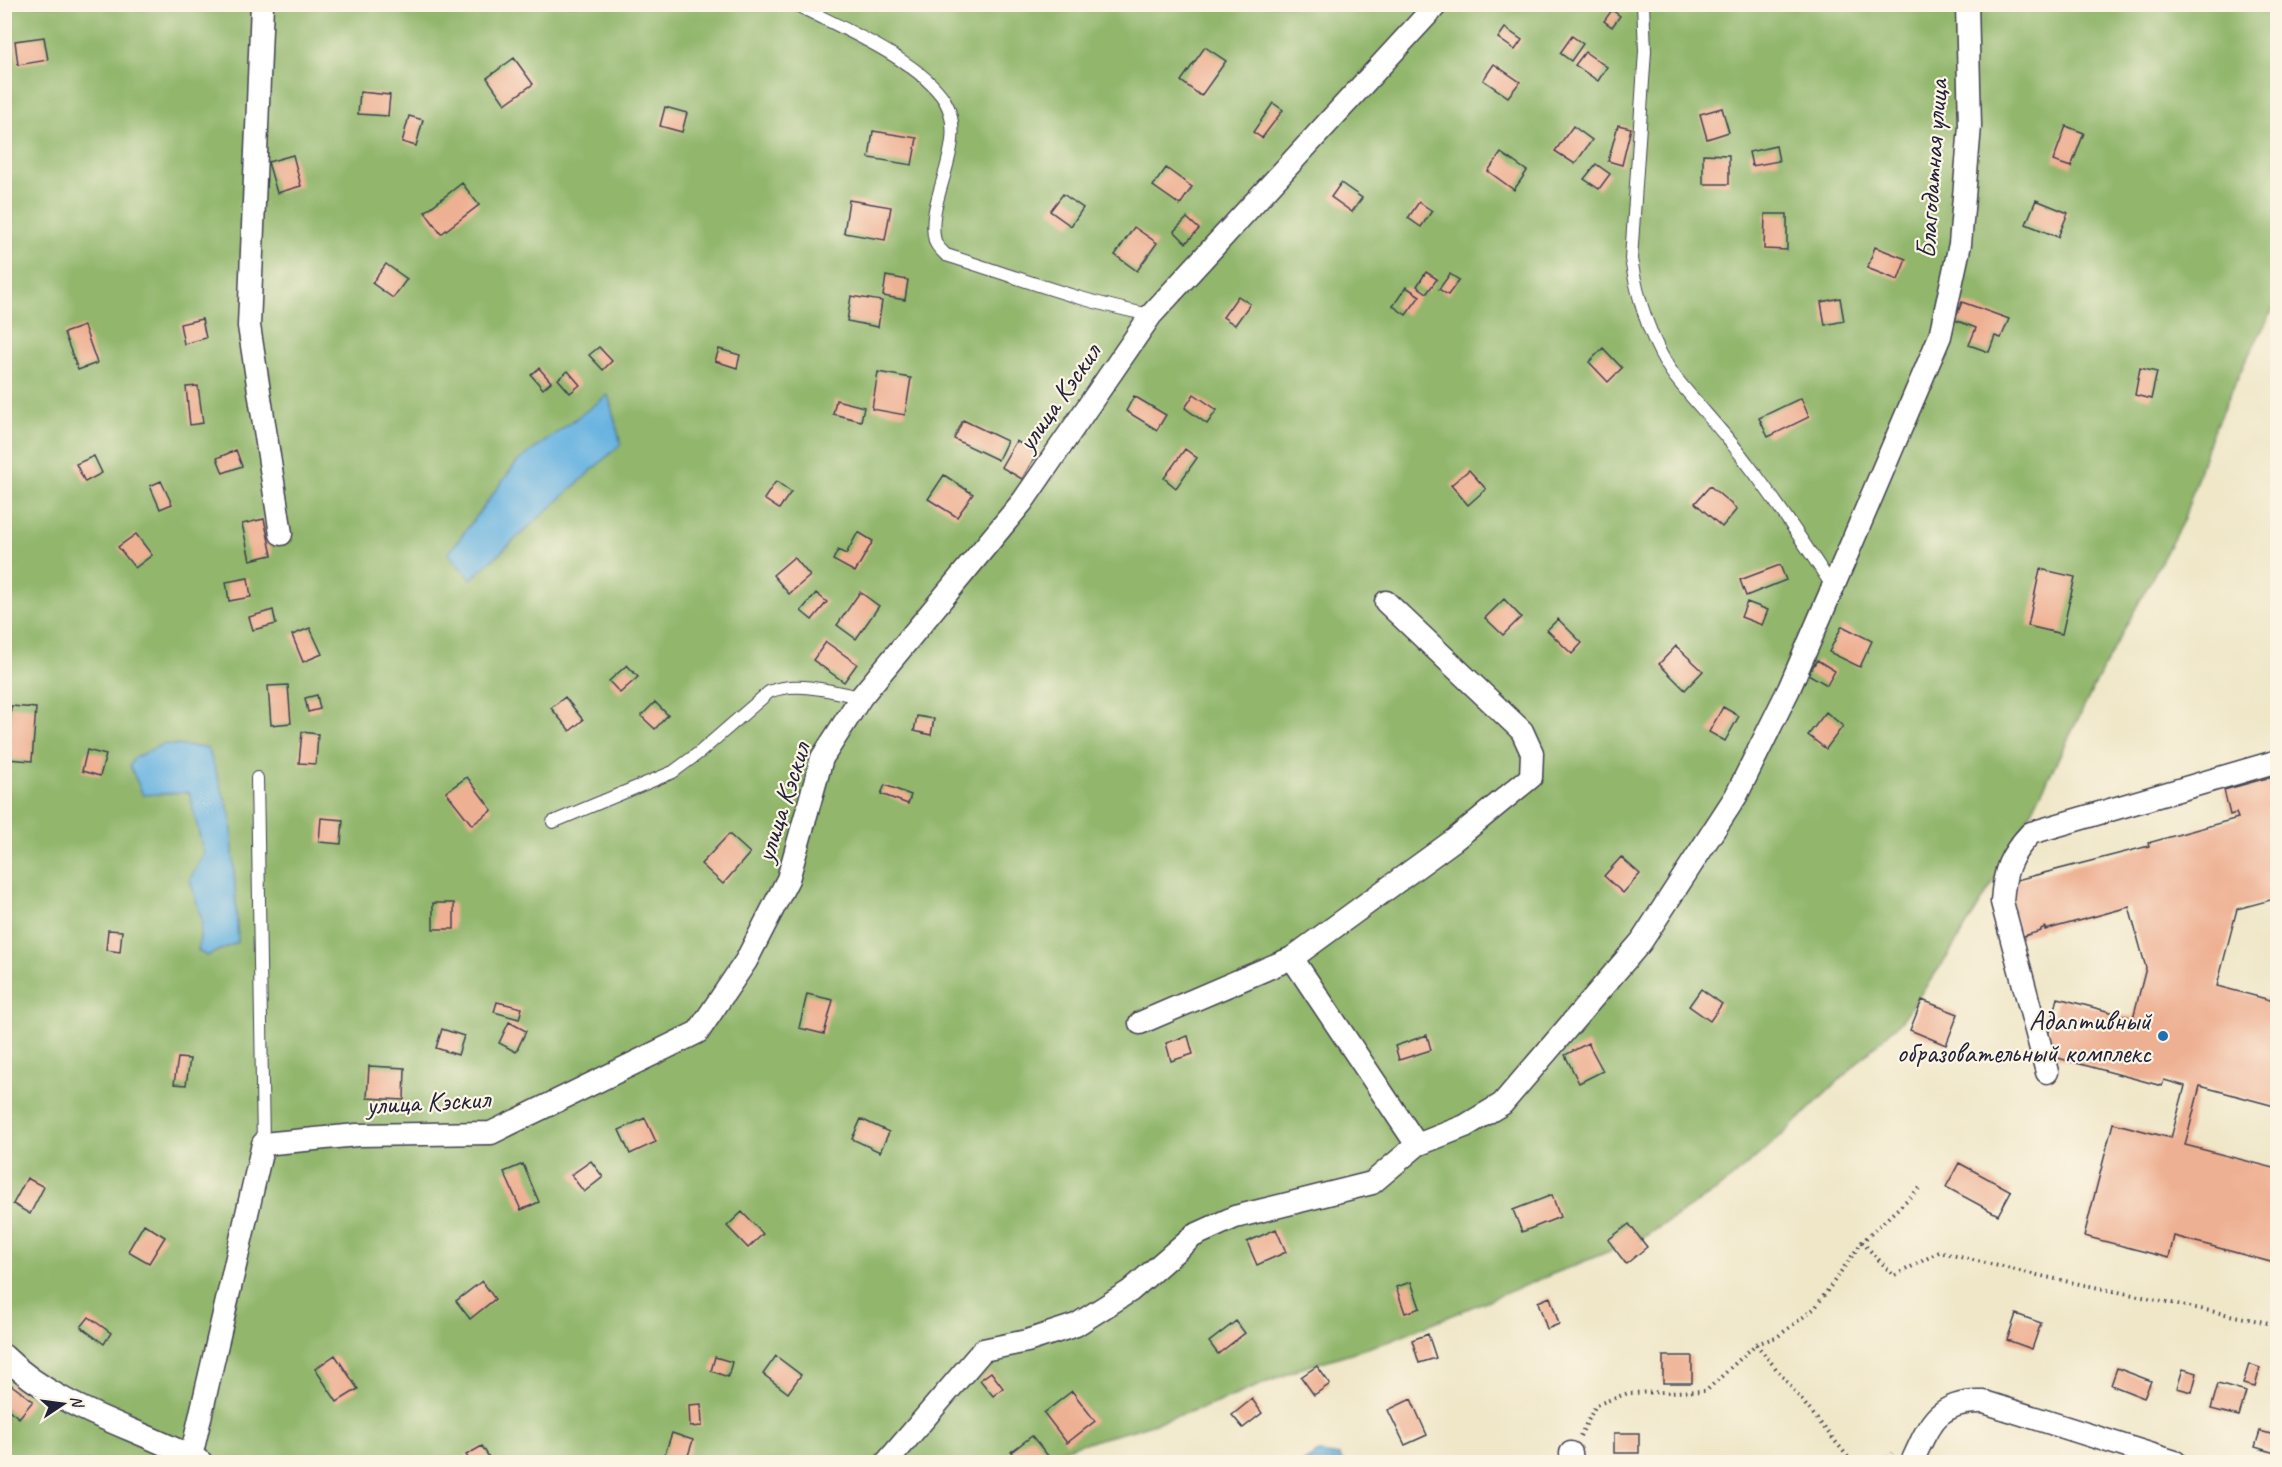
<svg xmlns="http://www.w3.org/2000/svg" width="2282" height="1467" viewBox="0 0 2282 1467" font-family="Caveat,sans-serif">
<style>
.forest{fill:#91b66c;stroke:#5a6c54;stroke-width:1.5}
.water{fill:#68b3e1;stroke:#456a8e;stroke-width:1.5}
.building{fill:#eeb093}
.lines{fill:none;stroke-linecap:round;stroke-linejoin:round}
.service-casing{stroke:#414050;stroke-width:14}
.minor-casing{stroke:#414050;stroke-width:25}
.path{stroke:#414050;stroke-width:4;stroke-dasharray:1.5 4.5;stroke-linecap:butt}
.service{stroke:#fff;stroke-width:12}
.minor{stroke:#fff;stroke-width:22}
.poi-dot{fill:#1f6fb2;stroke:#fcf5e5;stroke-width:2}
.labels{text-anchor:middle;stroke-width:4.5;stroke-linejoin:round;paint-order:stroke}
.street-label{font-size:28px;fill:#22223b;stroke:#fcf5e5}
.poi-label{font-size:28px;fill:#22223b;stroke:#fcf5e5;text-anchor:end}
</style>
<rect width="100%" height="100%" fill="#fcf5e5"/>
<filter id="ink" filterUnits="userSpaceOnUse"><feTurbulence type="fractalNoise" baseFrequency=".0167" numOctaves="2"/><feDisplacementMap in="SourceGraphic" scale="12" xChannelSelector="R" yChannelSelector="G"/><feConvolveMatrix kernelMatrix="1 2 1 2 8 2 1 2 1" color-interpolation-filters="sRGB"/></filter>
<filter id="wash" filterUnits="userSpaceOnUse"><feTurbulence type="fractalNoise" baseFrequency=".008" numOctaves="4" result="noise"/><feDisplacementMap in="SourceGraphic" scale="24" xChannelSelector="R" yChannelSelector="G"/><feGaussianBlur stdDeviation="1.35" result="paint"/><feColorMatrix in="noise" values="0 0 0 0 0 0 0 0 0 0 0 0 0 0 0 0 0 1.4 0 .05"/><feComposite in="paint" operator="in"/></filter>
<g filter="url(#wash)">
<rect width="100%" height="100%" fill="#f0e7c9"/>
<path class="forest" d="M5,5h2272v297l-32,60 -35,76 -26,81 -79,146 -72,144 -42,77 -44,71 -45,63 -123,118 -63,53 -72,46 -261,106 -84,26 -82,34 -84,27 -118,32h-1010z"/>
<path class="water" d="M608,395l13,49 -150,135 -23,-25 69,-92z
M163,744l45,4 23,69 7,125 -31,14 -9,-5 4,-30 -12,-42 14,-25 -15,-62 -46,3 -13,-29 4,-8z
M1319,1453l20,3 4,6h-39z"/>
<g id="blocks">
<path class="building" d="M1612,10l8,6 -8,11 -8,-6z
M1505,28l17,12 -7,10 -17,-12z
M1572,36l11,8 -12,17 -11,-8z
M44,37l4,23 -30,5 -3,-24z
M1205,47l21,14 -25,35 -20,-15z
M1585,52l22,15 -9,14 -23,-16z
M514,58l19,26 -28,20 -18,-26z
M1494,64l26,18 -12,15 -25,-17z
M360,92l30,3 -2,21 -30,-2z
M1273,103l10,7 -21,28 -9,-6z
M665,107l22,6 -5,19 -22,-6z
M1722,108l7,24 -22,7 -7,-25z
M409,116l14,4 -7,26 -14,-4z
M1618,125l13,3 -9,37 -14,-4z
M1573,126l19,14 -17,24 -20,-13z
M2066,126l18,7 -13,34 -18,-6z
M873,131l44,7 -5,27 -43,-7z
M1776,146l3,15 -27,5 -3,-14z
M1501,153l26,18 -13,19 -26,-19z
M1703,154l26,1v29h-26z
M293,155l8,31 -24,7 -9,-31z
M1596,164l14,10 -11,15 -15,-10z
M1166,168l26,19 -12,18 -27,-19z
M462,183l17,22 -38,29 -16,-22z
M1341,183l21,15 -10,14 -21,-15z
M1063,194l20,14 -12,18 -21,-15z
M849,200l42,7 -6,33 -41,-7z
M2036,200l32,13 -10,24 -32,-13z
M1419,202l13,9 -11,16 -13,-9z
M1765,214h22v36l-23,-1z
M1187,218l12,11 -13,14 -12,-12z
M1134,227l23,16 -20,28 -22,-16z
M1875,247l31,12 -8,21 -31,-12z
M386,264l21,15 -14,19 -21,-15z
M1426,272l11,7 -10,14 -10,-7z
M1450,274l9,6 -11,15 -9,-6z
M886,276l22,4 -3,20 -22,-4z
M1406,287l14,9 -14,19 -13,-9z
M851,296l31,5 -4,26 -31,-6z
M1238,296l12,8 -15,21 -12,-8z
M1840,298l4,23 -19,4 -4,-23z
M1962,302l47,17 -8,19 -6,-2 -6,16 -20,-7 7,-17 -21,-8z
M202,319l4,19 -22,6 -4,-20z
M84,326l13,37 -19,7 -14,-37z
M599,347l13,14 -9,9 -14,-15z
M1603,348l19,20 -14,14 -19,-20z
M719,349l21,6 -3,13 -22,-7z
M539,368l12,14 -8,7 -12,-14z
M2140,368l17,4 -6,27 -16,-4z
M568,371l12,14 -10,8 -12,-14z
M878,372l33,6 -6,37 -33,-6z
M198,386l5,37 -13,2 -4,-38z
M1194,394l23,16 -10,14 -22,-16z
M1134,396l32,19 -9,15 -31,-19z
M1801,398l8,19 -41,20 -9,-19z
M836,400l28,7 -3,14 -28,-7z
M963,420l44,21 -9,19 -44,-21z
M1016,441l21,12 -15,26 -21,-12z
M1185,449l12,9 -21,30 -12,-10z
M236,450l6,16 -19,7 -6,-15z
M94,456l8,17 -17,9 -9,-18z
M1469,470l17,19 -18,16 -17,-20z
M944,475l29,19 -16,23 -29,-18z
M161,481l11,23 -12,5 -10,-23z
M776,481l15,11 -12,17 -15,-10z
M1710,486l27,23 -15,18 -27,-24z
M264,519l8,36 -22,5 -8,-36z
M858,532l15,9 -18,31 -22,-12 5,-10 8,4z
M136,534l16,21 -17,13 -17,-21z
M794,557l16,19 -21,18 -16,-19z
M1780,565l6,15 -40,16 -6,-16z
M2040,569l35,8 -13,57 -34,-8z
M248,578l3,19 -22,4 -3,-19z
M860,592l19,14 -23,33 -19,-14z
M816,593l11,9 -15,18 -11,-9z
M1504,599l17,18 -18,18 -18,-17z
M1747,602l21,8 -6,15 -21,-8z
M273,610l3,14 -23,6 -4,-13z
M1558,619l24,24 -10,11 -25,-24z
M1842,626l30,15 -12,26 -31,-15z
M310,628l12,26 -19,8 -11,-27z
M826,642l31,22 -13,18 -31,-22z
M1676,646l27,25 -18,19 -26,-26z
M1817,660l18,11 -8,14 -19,-11z
M627,665l11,12 -18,16 -11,-12z
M288,685l3,38 -20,2 -3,-39z
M317,695l3,14 -12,3 -3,-14z
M565,697l18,23 -13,11 -19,-23z
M655,702l13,13 -13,14 -14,-13z
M11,706l25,2 -4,53 -25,-2z
M1723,707l16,9 -14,25 -16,-9z
M1826,712l17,14 -17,23 -18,-14z
M917,716l17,3 -3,16 -17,-4z
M302,732l16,2 -2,30 -17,-1z
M87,750l19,5 -6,21 -18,-5z
M2278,775v123l-41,11 -20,77 61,16v105l-78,-21 -15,59 93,24v95l-104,-28 -5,22 -85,-22 29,-113 58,15 14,-52 -21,-6 -2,6 -119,-32 15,-56 75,20 13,-50 -17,-61 -84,23v-3l-4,2v2l-21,6 -15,-54 144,-37 -1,-3 90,-25 -2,-5 -6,2 -6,-25z
M467,777l25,33 -20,15 -26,-33z
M885,785l26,10 -3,9 -27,-10z
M321,818l22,2 -2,24 -22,-2z
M729,834l21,19 -27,31 -22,-20z
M1621,857l19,17 -17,19 -19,-17z
M433,903h21v26h-21z
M108,930l14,1 -2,21 -14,-2z
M1701,989l21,15 -12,17 -21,-15z
M807,994l26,6 -9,34 -25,-6z
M1922,1000l36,14 -12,31 -36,-15z
M497,1002l25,6 -3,11 -25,-7z
M509,1022l17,9 -10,21 -17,-9z
M442,1029l22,7 -6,19 -22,-7z
M1427,1035l4,15 -32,10 -4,-14z
M1188,1036l5,18 -22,7 -5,-18z
M1588,1043l15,28 -24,12 -14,-28z
M178,1058l12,1 -4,26 -12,-1z
M369,1066l36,2 -1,32 -37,-2z
M645,1118l11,24 -26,12 -11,-24z
M861,1119l28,13 -9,20 -28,-13z
M591,1161l12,16 -19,15 -13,-17z
M1959,1163l52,28 -13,24 -52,-28z
M523,1164l16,38 -18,8 -17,-38z
M27,1178l17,9 -14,27 -17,-10z
M1552,1195l8,22 -38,15 -9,-22z
M742,1212l21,22 -15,14 -21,-22z
M144,1224l21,13 -16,26 -21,-12z
M1629,1224l18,23 -21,17 -18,-24z
M1276,1229l10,23 -29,13 -10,-23z
M482,1281l13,18 -25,20 -14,-18z
M1411,1282l9,26 -15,5 -9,-26z
M1550,1297l9,27 -12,5 -9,-27z
M2016,1314l25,9 -9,26 -25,-9z
M89,1317l22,16 -7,11 -23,-17z
M1236,1321l9,12 -27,21 -9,-12z
M1428,1334l8,24 -17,5 -7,-23z
M335,1355l23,34 -21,13 -22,-33z
M776,1356l25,19 -13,18 -25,-19z
M1663,1356h29v27h-29z
M715,1357l17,5 -4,15 -17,-6z
M2249,1364l11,4 -5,19 -12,-3z
M1317,1366l13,18 -16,11 -13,-18z
M2117,1368l34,13 -7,17 -33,-13z
M2183,1369l14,4 -5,19 -15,-4z
M991,1372l12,16 -10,8 -13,-16z
M10,1384l23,17 -14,17 -15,-12v-15z
M2218,1384l28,8 -7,24 -28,-7z
M1072,1391l23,30 -28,22 -23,-30z
M1252,1399l10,14 -19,15 -11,-13z
M1411,1399l16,36 -22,10 -17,-35z
M701,1404l1,22 -12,1 -1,-22z
M2260,1431l18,5 -3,17 -20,-6z
M672,1433l21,7 -7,22h-24z
M1614,1433h25v20h-25z
M1032,1436l21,26h-34l-8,-10z
M482,1446l10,16h-21l-5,-7z"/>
</g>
</g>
<g filter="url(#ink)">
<use href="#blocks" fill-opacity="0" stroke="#414050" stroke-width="1.5"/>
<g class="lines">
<g class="service-casing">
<path id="service" d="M795,4c42,22 125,56 150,97 25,43 -21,99 -10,140 1,5 7,10 11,14 68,21 135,47 205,60
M1643,4l2,47 -14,208c6,38 21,88 45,119 23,29 49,55 71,85 31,40 58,82 86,124
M257,778l6,366
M553,822l120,-50 27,-20 69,-60c29,-12 62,0 92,5"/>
</g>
<g class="minor-casing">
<path id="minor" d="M262,4l-13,322 32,208
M1386,602l136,129 10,22 -1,24 -77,63 -162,118 125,187
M1140,1023l152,-65
M2047,1072l-45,-170c2,-31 7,-46 29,-69l247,-72
M4,1356c56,55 131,70 197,106
M1571,1453l1,9
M191,1457l72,-313 94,-9 134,-2 207,-101 48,-71 42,-82 34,-121 39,-61 162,-196 128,-186 286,-311
M887,1462l96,-112 44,-9 49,-16 54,-34 63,-55 42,-19 137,-34 45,-38 48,-19 37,-22 139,-162 95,-146 53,-107 44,-102 107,-251 20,-92 10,-118 -3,-122
M1912,1462c17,-38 26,-62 72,-60l191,60"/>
</g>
<path class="path" d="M1862,1242l32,34 45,-24 102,24 237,49
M1756,1344l92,113 11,5
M1580,1436l16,-31 32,-12 78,-2 50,-47 21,-7 38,-29 47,-66 60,-56
M1877,1462l10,-3 5,-6"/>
<use href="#service" class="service"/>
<use href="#minor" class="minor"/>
</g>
</g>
<circle class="poi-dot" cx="2163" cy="1036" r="6"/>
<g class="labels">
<g class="street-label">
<text transform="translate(1931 169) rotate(-86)" y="10">Благодатная улица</text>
<text transform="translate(1058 397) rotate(-55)" y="10">улица Кэскил</text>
<text transform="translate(782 802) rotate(-72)" y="10">улица Кэскил</text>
<text transform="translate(428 1101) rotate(-3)" y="10">улица Кэскил</text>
</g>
<g class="poi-label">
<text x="2151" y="1030">Адаптивный<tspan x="2151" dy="32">образовательный комплекс</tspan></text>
</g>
</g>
<rect width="2282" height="1467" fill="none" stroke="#fcf5e5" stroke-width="24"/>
<g transform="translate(63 1404) rotate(77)" stroke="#fcf5e5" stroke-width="4.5" paint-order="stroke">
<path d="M0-4.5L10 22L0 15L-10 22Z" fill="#22223b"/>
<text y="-9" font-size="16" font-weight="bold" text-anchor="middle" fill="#22223b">N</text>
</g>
</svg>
